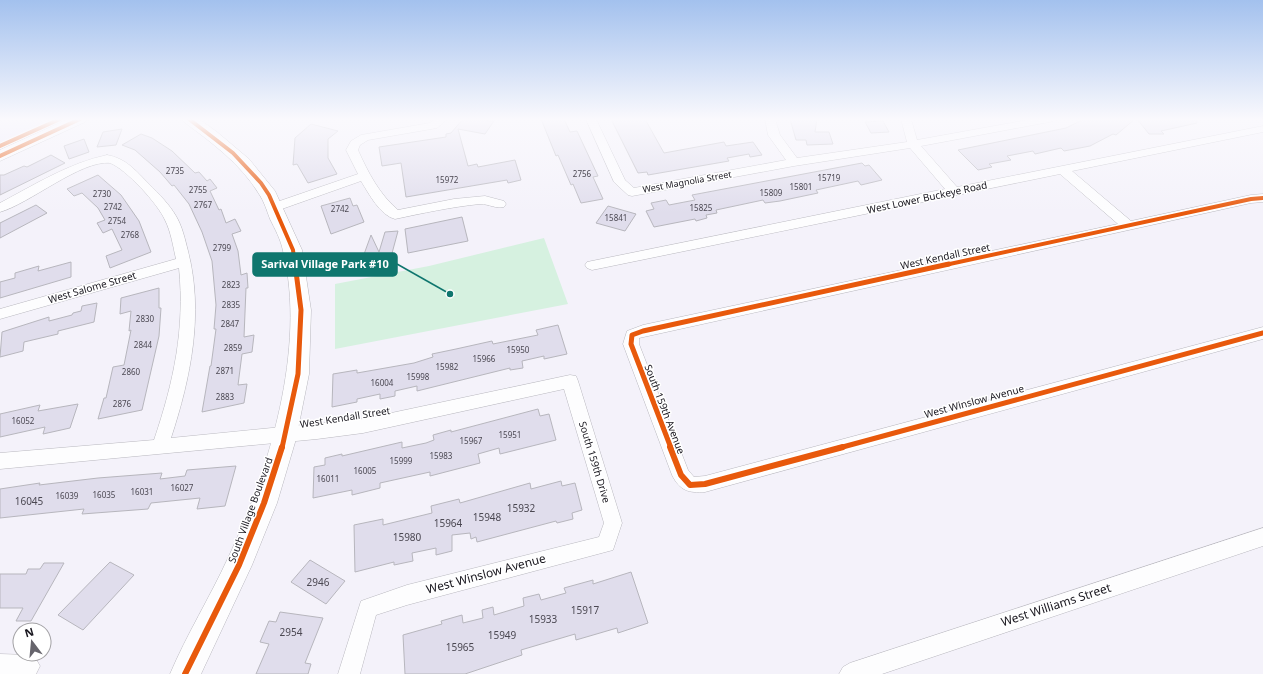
<svg xmlns="http://www.w3.org/2000/svg" width="1263" height="674" viewBox="0 0 1263 674" font-family="'Noto Sans',sans-serif">
<style>
.built{fill:#eeebfc}
.green{fill:#d6f1e0}
.building{fill:#e0ddec;stroke:#b7b6bd}
.lines{fill:none;stroke-linecap:round;stroke-linejoin:round}
.street-casing{stroke:#b9b8bf;stroke-width:1}
.secondary-casing{stroke:#b9b8bf;stroke-width:1}
.street{fill:#fdfdfe;fill-rule:evenodd}
.secondary{fill:#fdfdfe;fill-rule:evenodd}
.cycleway-far2-casing{stroke:#fff;stroke-width:6}
.cycleway-far1-casing{stroke:#fff;stroke-width:8}
.cycleway-casing{stroke:#fff;stroke-width:9}
.cycleway-far2{stroke:#e8590c;stroke-width:4}
.cycleway-far1{stroke:#e8590c;stroke-width:5}
.cycleway{stroke:#e8590c;stroke-width:6}
.labels{text-anchor:middle;stroke-width:3;stroke-linejoin:round;paint-order:stroke}
.number-label{font-size:8px;fill:#4b4852}
.far-street-label{font-size:9px;fill:#19171f;stroke:#fff}
.street-label{font-size:10px;fill:#19171f;stroke:#fff}
.near-number-label{font-size:10px;fill:#4b4852}
.near-street-label{font-size:12px;fill:#19171f;stroke:#fff}
.leader{fill:none;stroke:#0f766e;stroke-width:1.5}
.callout-dot{fill:#0f766e;stroke:#fff;stroke-width:1.5}
.callout{fill:#0f766e;stroke:#0f766e;stroke-width:1.5}
.callout-label{font-size:11px;text-anchor:middle;font-weight:bold;fill:#fff}
</style>
<rect width="100%" height="100%" fill="#f4f2fa"/>
<path class="built" d="M0,119h52l-52,23z"/>
<path class="green" d="M544,238l24,66 -233,45v-65l94,-18z"/>
<path class="building" d="M463,119l31,2 -9,13 -27,-5 10,37 9,-2 1,3 37,-7 6,20 -13,3 -1,-3 -101,17 -5,-34 -19,3 -3,-19 67,-10v-3l5,-1z
M541,119h23l6,13 7,-1 21,45 -5,1 10,22 -22,4 -8,-19 -2,1 -13,-30 -2,1z
M611,119h34l19,34 60,-11 2,4 27,-4 9,13 -12,2 -1,-3 -22,4 2,3 -81,14 -1,-3 -9,1z
M790,119h27l-2,13h14l4,12 -26,1 -1,-5h-10z
M1084,119h51l-19,16 -3,-1 -23,12 -26,5 -3,-3 -26,6 -2,-3 -26,5 4,4 -22,4 3,3 -14,3 -20,-20 108,-22z
M1137,119h59l1,4 -36,8 3,3h-15z
M883,121l6,11 -18,1 -6,-11z
M311,124l27,7 -10,8v19l9,16 -29,9 -11,-19 -4,1 2,-27z
M122,129l-6,16 -19,2 6,-15z
M141,134l11,4 20,13 23,22 4,-1 8,9 3,-2 7,9 -7,3 9,19 2,-1 5,14 9,-4 6,12 -9,3 6,17 3,24 6,-2 1,15h-2l-2,49 10,-2 -2,17 -10,2 -4,31 9,-1 -3,19 -42,9 8,-46h1l5,-37h-2l2,-24 -4,-44 -10,-29 -13,-28 -15,-19 -2,1 -12,-14 -25,-22 -13,-5z
M84,139l5,13 -20,7 -5,-13z
M51,155l14,8 -65,32v-20h4l20,-9 3,1z
M862,163l3,3 4,-1 13,15 -21,5 -3,-4 -42,9 2,3 -38,8 -15,2 -2,-3 -47,10 1,3 -11,2 1,3 -11,3 -1,-2 -41,8 -8,-16 8,-2 -3,-6 15,-3 3,5 26,-5 -3,-5z
M98,175l23,20 18,26 12,31 -41,16 -4,-12 16,-6 -10,-21 -9,4 -6,-10 8,-3 -7,-12 -16,-15 -8,3 -7,-7z
M350,198l3,8 4,-1 7,17 -33,12 -10,-28z
M36,205l11,8 -47,25v-15z
M608,206l28,8 -11,17 -29,-8z
M462,217l6,24 -60,12 -3,-24z
M398,231l-7,26h-28l8,-22 8,17 6,-20z
M71,262v15l-71,21v-16l15,-4v-5l24,-7 -1,5z
M159,288v20h2l-2,28 -17,74 -44,9 6,-21h2l7,-31 11,-2 7,-35 -2,1 2,-20 -11,3 1,-16z
M97,303l-3,19 -36,9v3l-34,8 -1,9 -23,6 2,-25 47,-15v4l23,-6 1,-2 8,-2 1,-5z
M558,325l9,29 -23,5v-3l-22,5 1,7 -13,2v-2l-93,23v-5l-22,5v5l-15,3v-5l-23,5v3l-25,5 1,-33 24,-4v3l57,-10 19,-6 -1,-3 24,-5 36,-8 1,3 45,-9 -2,-5z
M78,404l-8,24 -27,6 2,-7 -45,10v-23l40,-9 -2,6z
M538,409l2,7 9,-2 7,26 -56,14 -1,-6 -21,6 2,9 -50,13v-4l-50,11v5l-28,7v-5l-39,8 1,-31 11,-2v-7l17,-4v2l60,-14v6l24,-5 8,-3 -1,-5 18,-5v2z
M236,466l-11,40 -28,3 3,-11 -49,5 -3,6 -66,5 2,-5 -84,9v-29l40,-6 -1,2 59,-7 64,-5 -2,6 25,-3 2,-6z
M561,481l1,5 13,-3 7,27 -10,3 1,6 -16,4 -1,-2 -79,21 -1,-5 -5,2 -1,-6 -18,2v16l-16,4v-7l-24,5 1,8 -19,4v-3l-39,10 -1,-47 29,-6v6l49,-12 -1,-7 28,-7 1,4 70,-20 1,6z
M310,560l35,21 -19,23 -35,-22z
M110,562l24,13 -51,55 -25,-15z
M44,563h20l-33,58h-15l7,-13h-23v-34h26l2,-5h12z
M631,572l17,51 -30,10 -1,-5 -41,12 -1,-6 -54,16 1,5 -57,19h-60l-2,-39 39,-11 -1,-3 21,-6 1,8 20,-5 -1,-8 11,-3 1,8 30,-9 -1,-8 16,-4 2,6 25,-7 -2,-5 29,-8v4z
M280,612l43,6 -18,45 6,1 -3,10h-52l13,-30 -9,-2 9,-21 7,1z"/>
<g class="lines">
<g class="street-casing">
<path id="street" d="M434,119h10l1,2 -8,7 -69,12 -8,5 -2,5c10,22 21,44 40,60l56,-11 31,-3 19,5 2,3 -2,3c-8,2 -15,-3 -24,-3 -29,3 -57,9 -85,15 -15,-4 -26,-25 -34,-38l-82,29h-8l-2,-3 2,-3 87,-30 -12,-24 5,-9 10,-6 69,-12z
M586,119h10l29,61 9,8 152,-28 -18,-25 -3,-16h10l5,16 17,23 110,-16 -6,-23h10l6,21 116,-21h21l-1,2 -4,1 -128,24 36,41 306,-61v6l-191,39 59,50 120,-26 12,-1v8l-12,1 -612,135v6l49,126 6,7 11,-1 558,-149v12l-558,153c-16,1 -25,-1 -33,-17l-49,-131 4,-13 16,-6 475,-101 -58,-50 -468,96 -5,-2 -2,-3 2,-3 358,-73 -35,-41 -116,18 -162,30 -4,-1 -14,-13z
M107,155c19,3 29,16 42,29 10,10 20,20 27,32 6,10 9,23 12,35 16,62 3,126 -17,187l192,-19 207,-44 6,1 2,5 44,142 -9,27 -206,55 -31,10 -16,59h-22l23,-73 46,-16 192,-48 5,-14 -40,-134 -201,44 -46,6 -317,30v-16l154,-13c20,-59 31,-111 25,-172l-179,51v-10l176,-50c-3,-13 -5,-27 -11,-39 -7,-16 -39,-51 -55,-57 -29,-3 -81,41 -110,49v-9c34,-18 69,-40 107,-48z
M1263,528v18l-381,128h-43l4,-7 7,-4z
M0,654l29,1 7,4 4,7 -4,8h-36z"/>
</g>
<g class="secondary-casing">
<path id="secondary" d="M68,119h20l-3,3 -85,39v-11z
M182,119h17l18,13 32,27 26,32 27,59 9,60 -2,64 -13,65 -19,64 -25,62 -51,109h-31c17,-40 40,-77 58,-116 41,-87 79,-211 55,-307 -2,-11 -8,-22 -13,-32 -3,-8 -6,-18 -11,-25 -18,-30 -48,-52 -75,-72z"/>
</g>
<use href="#street" class="street"/>
<use href="#secondary" class="secondary"/>
<g class="cycleway-far2-casing">
<path id="cycleway-far2" d="M189,119l44,34 28,30 8,12 24,55 2,15
M0,146l60,-27
M0,156l80,-37
M945,265l306,-66 12,-1"/>
</g>
<g class="cycleway-far1-casing">
<path id="cycleway-far1" d="M282,448l16,-74 3,-64 -6,-46
M671,448l-40,-104 1,-9 11,-4 306,-67
M839,448l424,-115"/>
</g>
<g class="cycleway-casing">
<path id="cycleway" d="M670,447l11,28 9,10 15,-1 138,-37
M185,674l54,-109 25,-62 18,-56"/>
</g>
<use href="#cycleway-far2" class="cycleway-far2"/>
<use href="#cycleway-far1" class="cycleway-far1"/>
<use href="#cycleway" class="cycleway"/>
</g>
<linearGradient id="sky" x2="0" y2="1"><stop stop-color="#a3c1ee"/><stop offset="0.56" stop-color="#faf9fd"/><stop offset="1" stop-color="#faf9fd" stop-opacity="0"/></linearGradient>
<rect width="1263" height="213" fill="url(#sky)"/>
<g class="labels">
<g class="number-label">
<text x="175" y="174">2735</text>
<text x="582" y="177">2756</text>
<text x="829" y="181">15719</text>
<text x="447" y="183">15972</text>
<text x="801" y="190">15801</text>
<text x="198" y="193">2755</text>
<text x="771" y="196">15809</text>
<text x="102" y="197">2730</text>
<text x="203" y="208">2767</text>
<text x="113" y="210">2742</text>
<text x="701" y="211">15825</text>
<text x="340" y="212">2742</text>
<text x="616" y="221">15841</text>
<text x="117" y="224">2754</text>
<text x="130" y="238">2768</text>
<text x="222" y="251">2799</text>
<text x="231" y="288">2823</text>
<text x="231" y="308">2835</text>
<text x="145" y="322">2830</text>
<text x="230" y="327">2847</text>
<text x="143" y="348">2844</text>
<text x="233" y="351">2859</text>
<text x="518" y="353">15950</text>
<text x="484" y="362">15966</text>
<text x="447" y="370">15982</text>
<text x="225" y="374">2871</text>
<text x="131" y="375">2860</text>
<text x="418" y="380">15998</text>
<text x="382" y="386">16004</text>
<text x="225" y="400">2883</text>
<text x="122" y="407">2876</text>
<text x="23" y="424">16052</text>
<text x="510" y="438">15951</text>
<text x="471" y="444">15967</text>
<text x="441" y="459">15983</text>
<text x="401" y="464">15999</text>
<text x="365" y="474">16005</text>
<text x="328" y="482">16011</text>
<text x="182" y="491">16027</text>
<text x="142" y="495">16031</text>
<text x="104" y="498">16035</text>
<text x="67" y="499">16039</text>
</g>
<g class="far-street-label">
<text transform="translate(687 182) rotate(-10)" y="3">West Magnolia Street</text>
</g>
<g class="street-label">
<text transform="translate(927 197) rotate(-12)" y="4">West Lower Buckeye Road</text>
<text transform="translate(945 256) rotate(-12)" y="4">West Kendall Street</text>
<text transform="translate(92 287) rotate(-16)" y="4">West Salome Street</text>
<text transform="translate(974 401) rotate(-15)" y="4">West Winslow Avenue</text>
<text transform="translate(665 409) rotate(69)" y="4">South 159th Avenue</text>
<text transform="translate(345 417) rotate(-9)" y="4">West Kendall Street</text>
<text transform="translate(595 462) rotate(73)" y="4">South 159th Drive</text>
<text transform="translate(250 510) rotate(-70)" y="4">South Village Boulevard</text>
</g>
<g class="near-number-label">
<text x="29" y="505">16045</text>
<text x="521" y="512">15932</text>
<text x="487" y="521">15948</text>
<text x="448" y="527">15964</text>
<text x="407" y="541">15980</text>
<text x="318" y="586">2946</text>
<text x="585" y="614">15917</text>
<text x="543" y="623">15933</text>
<text x="291" y="636">2954</text>
<text x="502" y="639">15949</text>
<text x="460" y="651">15965</text>
</g>
<g class="near-street-label">
<text transform="translate(486 574) rotate(-15)" y="4">West Winslow Avenue</text>
<text transform="translate(1056 605) rotate(-18)" y="4">West Williams Street</text>
</g>
</g>
<path class="leader" d="M450 294L397 264"/>
<circle class="callout-dot" cx="450" cy="294" r="4"/>
<rect class="callout" x="253" y="253" width="144" height="23" rx="4"/>
<g class="callout-label">
<text x="325" y="268">Sarival Village Park #10</text>
</g>
<g transform="translate(32 642) rotate(344)"><circle r="19" fill="#ffffff" stroke="#a3a2a5"/>
<path d="M0-3L7 15L0 10L-7 15Z" fill="#66646c"/>
<text y="-6" font-size="11" font-weight="bold" text-anchor="middle" fill="#19171f">N</text>
</g>
</svg>
